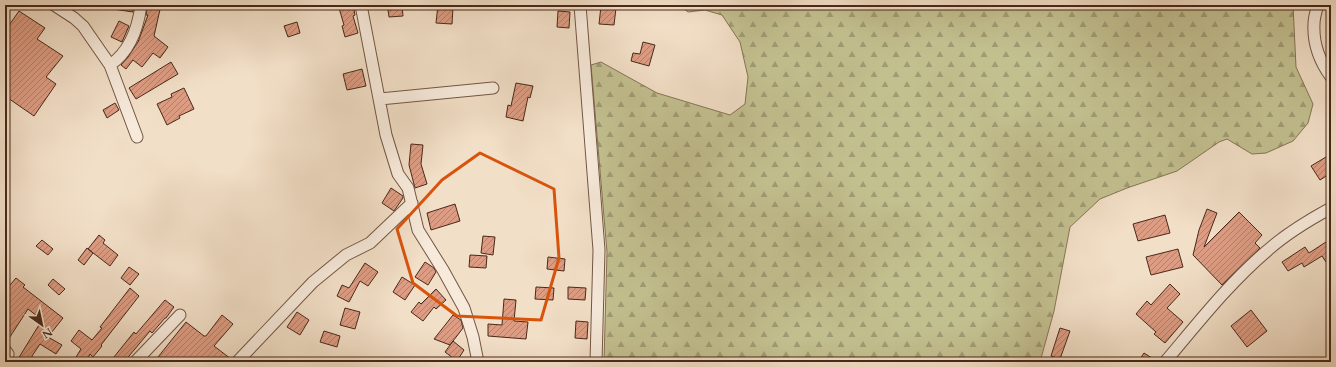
<svg xmlns="http://www.w3.org/2000/svg" width="1336" height="367" viewBox="0 0 1336 367" font-family="Cardo,serif">
<style>
.forest{fill:url(#forest-firs);stroke:#867454}
.building{fill:url(#building-hatch);stroke:#492819}
.lines{fill:none;stroke-linecap:round;stroke-linejoin:round}
.minor-casing{stroke:#735644;stroke-width:13}
.minor{stroke:#f7eadb;stroke-width:11}
.marked{fill:none;stroke:#d8540d;stroke-width:3;stroke-linejoin:round}
</style>
<defs>
<pattern id="forest-firs" width="22" height="20" patternUnits="userSpaceOnUse"><rect width="22" height="20" fill="#c3c090"/><path d="M5 1l3.5 6h-7zM16 11l3.5 6h-7z" fill="#a09c75"/></pattern>
<pattern id="building-hatch" width="6" height="6" patternUnits="userSpaceOnUse"><rect width="6" height="6" fill="#dd9d84"/><path d="M-1 1l2-2M0 6l6-6M5 7l2-2" fill="none" stroke="#b5806b"/></pattern>
</defs>
<rect width="100%" height="100%" fill="#f2dfc7"/>
<filter id="stains"><feTurbulence type="fractalNoise" baseFrequency=".005" numOctaves="4"/><feColorMatrix values="0 0 0 0 .2 0 0 0 0 .09 0 0 0 0 .02 0 0 0 .5 -.17"/></filter>
<radialGradient id="worn" r=".72"><stop offset=".6" stop-color="#630" stop-opacity="0"/><stop offset="1" stop-color="#630" stop-opacity=".3"/></radialGradient>
<path class="forest" d="M679,5h614l3,62 17,37 -5,19 -15,18 -27,12 -14,1 -25,-15 -8,3 -42,29 -50,17 -27,11 -30,28 -16,84 -14,51h-436l3,-110 -16,-187 10,-3 56,31 73,22 15,-11 3,-27 -8,-35 -18,-27 -17,-5 -17,2z"/>
<path class="building" d="M114,5h20l-1,7 -20,-3z
M148,5h13l-7,31 14,11 -8,11 -7,-5 -11,14 -9,-7 -7,9 -5,-4 7,-8 10,-15 10,-27h-2z
M350,5h3l2,10 -2,1 5,17 -13,4 -3,-11 2,-1 -5,-17z
M394,5h8l1,11 -14,1 -1,-7 6,-1z
M438,5l15,2 -1,17 -16,-1z
M601,6l15,2 -2,17 -15,-1z
M19,11l26,17 -8,11 26,17 -17,21 10,7 -22,32 -29,-20v-65z
M558,11l12,1 -1,16 -12,-1z
M119,21l10,5 -7,16 -11,-5z
M297,22l3,11 -12,4 -4,-11z
M643,42l12,3 -6,21 -18,-5 2,-8 7,1z
M171,62l7,12 -42,25 -7,-11z
M362,69l4,17 -19,4 -4,-16z
M516,83l17,3 -3,12 -2,-1 -5,24 -17,-4 2,-12 3,1z
M184,88l10,21 -15,7 1,2 -13,7 -10,-21 15,-7 -1,-3z
M115,103l4,7 -12,8 -4,-8z
M411,144l12,1 -2,19 6,20 -12,4 -6,-23z
M1331,154v19l-11,7 -9,-14z
M391,188l12,8v2l-9,13 -12,-8z
M455,204l5,17 -29,9 -4,-17z
M1207,209l10,4 -13,34 35,-35 23,23 -7,8 5,5 -38,37 -29,-30 6,-25z
M1165,215l5,18 -32,8 -5,-17z
M99,235l6,5 -2,3 15,12 -8,11 -22,-17z
M483,236l12,1 -2,18 -12,-2z
M42,240l11,9 -5,6 -12,-9z
M1326,242l5,7v10l-5,3 -4,-6 -18,11 -2,-4 -14,8 -6,-9 23,-15 4,6z
M87,248l6,5 -9,12 -6,-5z
M1178,249l5,18 -32,8 -5,-18z
M470,255l17,1 -1,12 -17,-1z
M548,257l17,2 -1,12 -17,-2z
M425,262l9,6 2,4 -8,13 -13,-8z
M365,263l13,9 -10,14 -8,-5 -11,21 -12,-6 5,-11 7,3z
M129,267l10,7 -9,11 -9,-7z
M402,277l13,8 -10,15 -12,-8z
M16,278l9,7 -2,2 40,31 -15,19 14,8 -6,9 -16,-10 -8,12v1l8,5h-17l-5,-3 24,-39 -14,-11 -22,34h-1v-52z
M53,279l12,10 -6,6 -11,-10z
M1170,284l10,10 -13,14 16,14 -18,21 -11,-9 2,-2 -20,-18 11,-13 4,4z
M536,287l18,1 -1,12 -18,-1z
M568,287l18,1 -1,12 -17,-1z
M130,288l9,8 -38,49 1,1 -9,11 -3,-3 -4,8h-13l8,-13 -10,-8 8,-11 13,10 10,-12 -2,-1z
M436,289l10,11 -10,9 -2,-2 -11,14 -12,-9 8,-10 2,2z
M504,299l12,1 -2,21 14,1 -2,17 -38,-3v-12l14,1z
M165,300l9,7 -8,11h-1l-13,15 -2,-2 -26,31h-3l-7,-5 20,-25 2,2z
M345,308l15,4 -5,17 -15,-4z
M1251,310l16,21 -20,16 -16,-21z
M297,312l12,8 -9,15 -13,-8z
M222,315l11,9 -19,22 17,13 -1,3h-76l32,-40 18,14h2z
M453,315l8,5 2,8 -13,17 -16,-6z
M576,321l12,1 -1,17 -12,-1z
M1060,328l10,3 -10,28 -9,-3z
M324,331l16,5 -3,11 -17,-5z
M453,341l11,9 -7,11 -12,-9z
M1144,353l14,9h-20z"/>
<g class="lines">
<g class="minor-casing">
<path id="minor" d="M54,5l20,13 9,8 27,39 27,72
M361,5l25,130 12,39 10,14 10,42 25,40 21,38 9,29 5,25
M580,5l19,245 -3,112
M1318,5c-2,6 -4,13 -4,19 -1,19 6,38 17,53
M110,65c19,-13 28,-37 31,-60
M380,99l113,-11
M5,350l3,4 -3,5
M135,362l45,-47
M237,362l76,-80 33,-27 24,-12 42,-40
M1165,362c33,-39 64,-79 103,-112 19,-17 41,-30 63,-42"/>
</g>
<use href="#minor" class="minor"/>
</g>
<path class="marked" d="M480,153l74,36 5,69 -18,62 -84,-4 -44,-33 -16,-54 45,-49z"/>
<rect width="1336" height="367" fill="none" stroke="#f2dfc7" stroke-width="20"/>
<rect x="6" y="6" width="1324" height="355" fill="none" stroke="#492819" stroke-width="2"/>
<rect x="10" y="10" width="1316" height="347" fill="none" stroke="#492819"/>
<g transform="translate(42 325) rotate(147)" stroke="#f7eadb" stroke-width="3" paint-order="stroke">
<path d="M0-3L7 15L0 10L-7 15Z" fill="#492819"/>
<text y="-6" font-size="11" font-weight="bold" text-anchor="middle" fill="#492819">N</text>
</g>
<rect width="100%" height="100%" filter="url(#stains)"/>
<rect width="100%" height="100%" fill="url(#worn)"/>
</svg>
